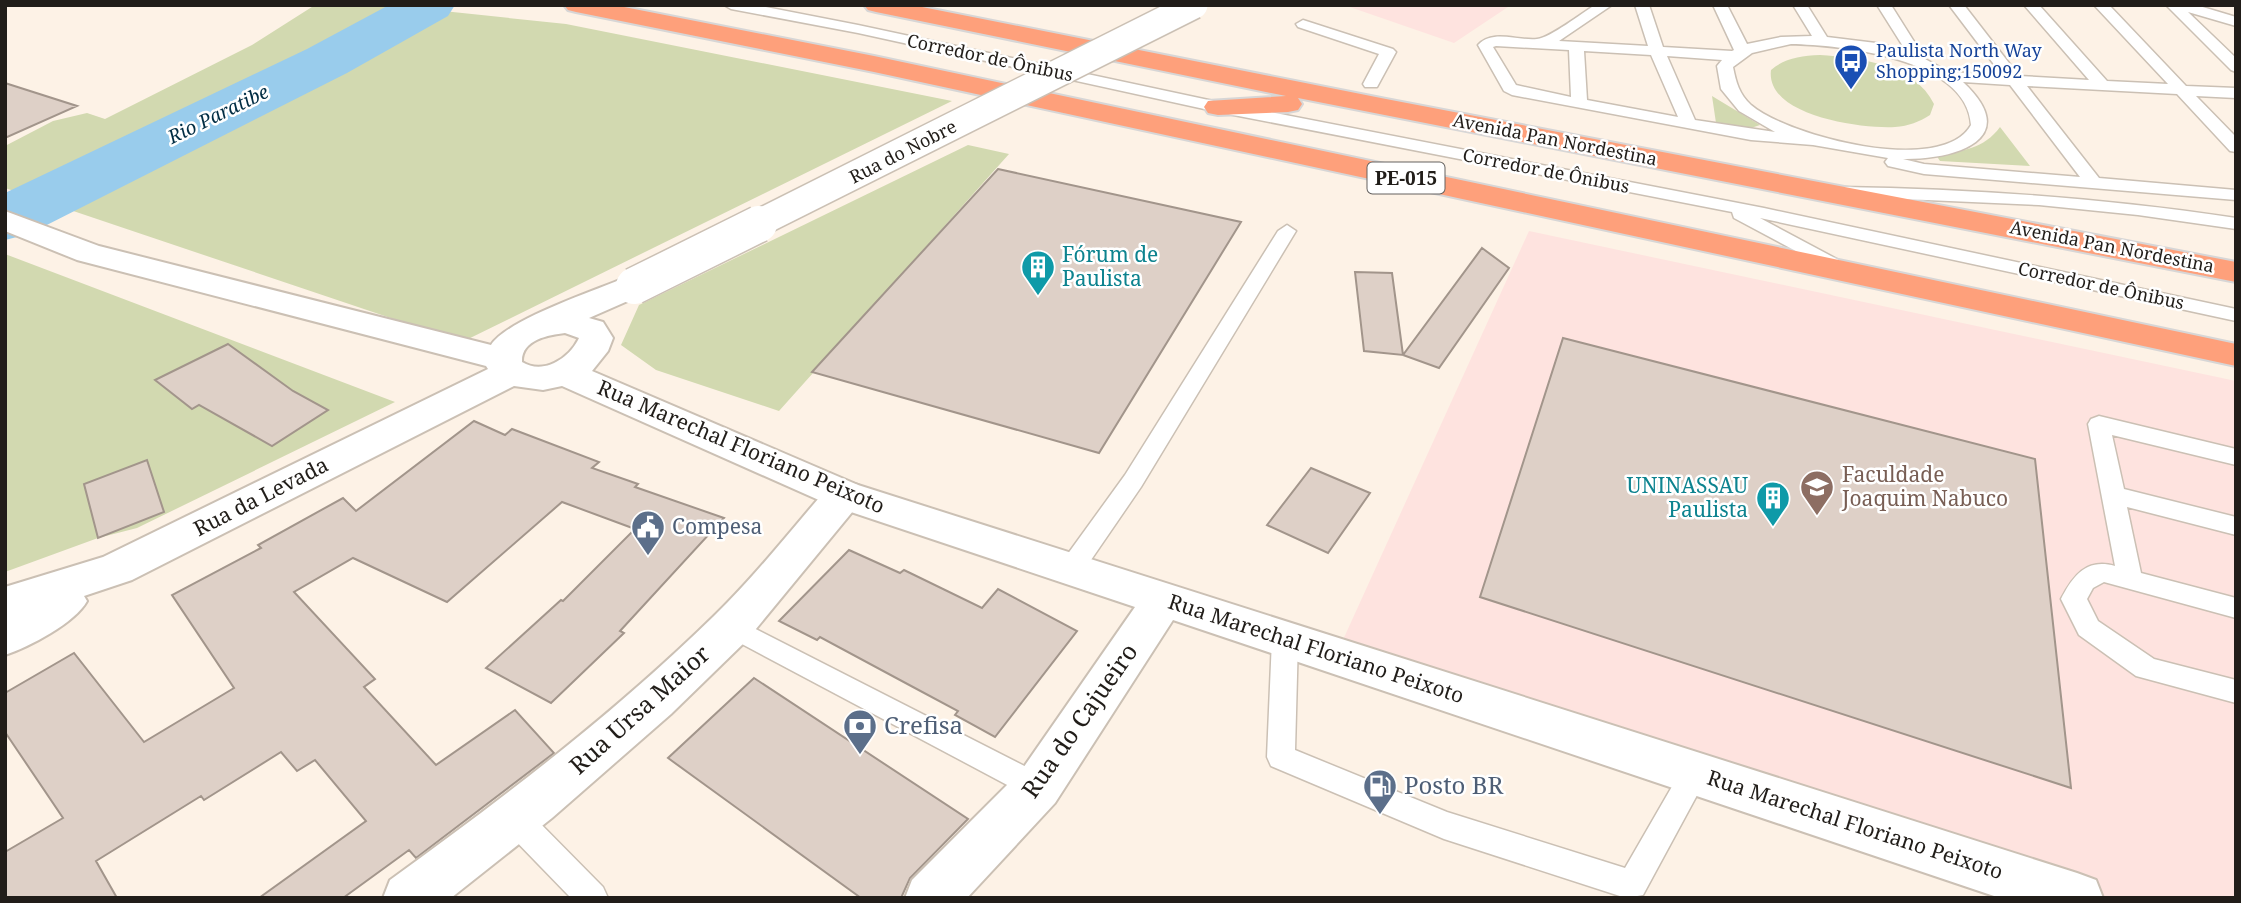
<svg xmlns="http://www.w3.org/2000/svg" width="2241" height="903" viewBox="0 0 2241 903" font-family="'Noto Serif',serif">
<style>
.education{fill:#fee3df}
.green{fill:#d2d9b0}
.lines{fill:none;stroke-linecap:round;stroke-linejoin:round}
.river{fill:#99ccec;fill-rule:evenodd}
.building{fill:#ded0c7;stroke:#a2958b;stroke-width:2}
.lane-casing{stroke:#cbc0b4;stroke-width:3}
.street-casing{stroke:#cbc0b4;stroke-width:4}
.secondary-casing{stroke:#cbc0b4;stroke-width:4}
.highway-casing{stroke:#d7d6d6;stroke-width:4}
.lane{fill:#fff;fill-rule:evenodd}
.street{fill:#fff;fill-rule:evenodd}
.secondary{fill:#fff;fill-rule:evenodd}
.highway{fill:#fea07b;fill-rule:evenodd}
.secondary-bridge-far1-casing{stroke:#cbc0b4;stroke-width:30;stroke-linecap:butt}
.secondary-bridge-casing{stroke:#cbc0b4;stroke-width:39;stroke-linecap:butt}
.secondary-bridge-far1{stroke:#fff;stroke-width:27}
.secondary-bridge{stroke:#fff;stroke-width:36}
.labels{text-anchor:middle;stroke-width:5;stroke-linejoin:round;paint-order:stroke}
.far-transit-label{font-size:18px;fill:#164399;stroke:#fff;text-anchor:start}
.far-street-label{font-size:18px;fill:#211d19;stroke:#fff}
.far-water-label{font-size:19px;font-style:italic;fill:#012d43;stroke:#fff}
.shield{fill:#fff;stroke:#64615e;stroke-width:2}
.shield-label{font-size:19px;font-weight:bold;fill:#211d19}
.culture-label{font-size:21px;fill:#0d838f;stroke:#fff;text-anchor:start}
.street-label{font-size:21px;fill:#211d19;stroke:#fff}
.education-label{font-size:21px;fill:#785e54;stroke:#fff;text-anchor:start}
.service-label{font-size:21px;fill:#4e5e75;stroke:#fff;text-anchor:start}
.near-street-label{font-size:24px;fill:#211d19;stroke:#fff}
.near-service-label{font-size:24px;fill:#4e5e75;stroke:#fff;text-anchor:start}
</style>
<rect width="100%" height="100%" fill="#fdf2e6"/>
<path class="education" d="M1344,5h167l-57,38z
M1529,231l707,150v517h-149l-750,-245z"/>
<path class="green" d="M315,5h71l180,19 386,77 -490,241 -457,-154v-42l48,-25 34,-8 18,6 147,-74z
M1820,55c39,3 95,9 114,49l-4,11c-11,7 -21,11 -35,12 -33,2 -130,-11 -124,-57 14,-12 29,-14 49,-15z
M1712,96l48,29 -9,3 -35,-5z
M2000,127l30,39 -90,-5 -4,-6c26,-4 48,-6 64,-28z
M968,145l41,9 -230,257 -123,-41 -35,-25 18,-40z
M5,254l390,148 -258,126 -39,10 -93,34z"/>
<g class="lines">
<path class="river" d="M389,5h66l-7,11 -101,57 -318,161 -24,6v-47l302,-144z"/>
</g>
<path class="building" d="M5,83l72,23 -72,32z
M998,169l243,53 -142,231 -287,-81z
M1482,248l27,20 -70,100 -36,-13z
M1355,272l37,1 11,82 -39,-4z
M1563,338l472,121 36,329 -591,-191z
M228,344l65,47 35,19 -56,36 -73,-41 -7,4 -37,-29z
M474,421l31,14 7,-6 87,33 -7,6 46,16 -3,3 89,31 -104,113 4,2 -73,70 -65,-35 75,-68 2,1 72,-72 -73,-27 -115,100 -94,-44 -59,34 81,87 -11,8 72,78 79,-55 39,43 -138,105 -7,-8 -66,48h-84l107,-77 -51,-61 -18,11 -16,-19 -77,48 -3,-4 -105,65 21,37h-112v-46l58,-34 -58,-86v-39l69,-40 70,89 90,-54 -62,-93 89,-47 -3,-3 85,-47 13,13z
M147,460l17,52 -66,26 -14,-54z
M1311,468l59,25 -42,60 -61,-28z
M849,550l51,23 4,-3 78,38 16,-19 79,42 -82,106 -40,-22 3,-4 -45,-24 -93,-50 -3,3 -38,-19z
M754,678l214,141 -58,59 -9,20h-40l-193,-140z"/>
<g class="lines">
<g class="lane-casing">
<path id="lane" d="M724,5h31l103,20 360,77 546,106 472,101v12l-476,-103 86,46 3,4 -10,6 -105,-56 -2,-6 -514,-100 -360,-79 -127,-24z
M1595,5h17l-53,36 89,5 -13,-41h14l14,42 69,4 2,-1 -21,-45h14l20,39 34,-7 31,-1 -19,-31h14l20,32 49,6 30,8 -29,-46h14l34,54 24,13 53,3 -53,-70h15l55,71 70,4 -65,-75h15l68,76 61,3 -74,-79h15l77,81 50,2v10l-40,-2 40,41v15l-6,-1 -53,-57 -150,-8 72,92 137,12v10l-312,-26 -36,-8 -3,-4 3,-4 -75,-13 -62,-5 -239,-45 -8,-4 -26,-46c15,-16 39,-4 59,-6 13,-1 45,-26 58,-34zM1791,44c50,1 176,14 180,81 -29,52 -184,11 -220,-20 -12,-11 -15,-23 -18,-38l19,-14zM1496,46l73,4 2,47 -55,-12 -23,-38zM1584,51l67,4 27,62 -91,-17zM1667,56l55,4 -5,6 4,23 18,22 36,21 -80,-12zM1963,82l47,3 70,92 -156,-13 -21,-5c52,1 121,-20 60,-77z
M2166,5h30l40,12v9l-48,-14 48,46v14l-5,-2z
M1303,20l90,29 3,3 -19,35h-12l-2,-3 16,-30 -81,-27 -2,-3z
M1842,187c132,2 263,11 394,31v11l-98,-14 -99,-10 -203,-9 -3,-4z
M1287,225l9,6 -155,256 -61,89 -9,3 -9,-3 -4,-7 4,-7 63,-87 153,-244z
M2099,416l137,33v16l-124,-30 12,54 112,28v18l-109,-28 14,66 95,25v20l-132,-36 -11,6 -6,11 11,22 56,38 82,21v23l-100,-27 -57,-41 -18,-36c12,-23 25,-41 54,-33l-27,-142 3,-5z
M732,617l316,161 5,9 -5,9 -10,4 -10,-4 -305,-162 -4,-7 4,-7z
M1285,628l9,3 4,8 -3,111 152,62 178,56 60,-104 10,-4 10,4 4,9 -66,122 -17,3 -182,-59 -173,-73 -4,-9 5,-118 4,-8z
M515,805l11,4 77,78 5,11h-37l-67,-69 -4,-10 4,-10z"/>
</g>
<g class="street-casing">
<path id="street" d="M844,481l14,4 6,10 -6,10 -112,136 -75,73 -119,104 -101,80h-68l7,-18c113,-82 224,-166 324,-264 42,-41 78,-87 116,-131z"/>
</g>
<g class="secondary-casing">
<path id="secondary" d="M5,211l94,35 392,99c16,-25 100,-53 131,-66l12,-3 12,3 5,7 -5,7 -57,25 14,4 10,16 -5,13 -16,20 266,114 1219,388 19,7 7,18h-103l-827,-278 -118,183 -88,95h-62l7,-18 109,-109 114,-164 -305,-102 -268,-119 -19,4 -29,-4 -382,194 -48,16 3,5c-12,22 -58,46 -82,54v-68l98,-30 385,-188 -2,-3 -409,-106 -72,-29zM565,333l14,5c-10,21 -36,37 -57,24 -1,-22 26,-27 43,-29z"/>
</g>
<g class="highway-casing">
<path id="highway" d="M564,5h50l260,51 1362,288v22l-1362,-294 -298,-60 -8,-2z
M864,5h48l474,94 850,163v20l-938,-184 4,6 -4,6 -10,2 -70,3 -10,-2 -4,-6 4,-6 78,-5 -410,-84 -8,-2z"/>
</g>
<use href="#lane" class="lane"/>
<use href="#street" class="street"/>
<use href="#secondary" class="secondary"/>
<use href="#highway" class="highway"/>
<g class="secondary-bridge-far1-casing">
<path id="secondary-bridge-far1" d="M755,225l439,-220"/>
</g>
<g class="secondary-bridge-casing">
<path id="secondary-bridge" d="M634,286l125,-62"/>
</g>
<use href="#secondary-bridge-far1" class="secondary-bridge-far1"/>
<use href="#secondary-bridge" class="secondary-bridge"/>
</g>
<defs>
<g id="bus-pin" transform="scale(1.75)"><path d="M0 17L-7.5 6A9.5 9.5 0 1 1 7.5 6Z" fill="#1a4fb4" stroke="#fff"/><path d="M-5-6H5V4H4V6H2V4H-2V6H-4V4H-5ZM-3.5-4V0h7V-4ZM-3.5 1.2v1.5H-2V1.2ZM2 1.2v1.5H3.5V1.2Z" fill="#fff"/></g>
<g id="building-pin" transform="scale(1.75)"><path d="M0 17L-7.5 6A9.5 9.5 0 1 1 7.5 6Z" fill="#0f9aa8" stroke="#fff"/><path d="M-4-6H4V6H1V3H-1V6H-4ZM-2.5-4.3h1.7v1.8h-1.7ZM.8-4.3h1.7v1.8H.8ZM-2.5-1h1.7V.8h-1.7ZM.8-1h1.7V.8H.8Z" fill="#fff"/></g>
<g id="university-pin" transform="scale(1.75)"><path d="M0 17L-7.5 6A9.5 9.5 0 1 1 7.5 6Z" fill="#8d6e63" stroke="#fff"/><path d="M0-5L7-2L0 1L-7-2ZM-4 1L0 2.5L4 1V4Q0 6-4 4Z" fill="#fff"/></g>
<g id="civic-pin" transform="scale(1.75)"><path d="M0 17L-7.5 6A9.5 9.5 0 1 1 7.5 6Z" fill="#5c6f8a" stroke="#fff"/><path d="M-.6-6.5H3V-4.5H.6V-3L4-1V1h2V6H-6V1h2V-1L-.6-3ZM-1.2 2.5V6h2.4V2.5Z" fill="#fff"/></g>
<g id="bank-pin" transform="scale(1.75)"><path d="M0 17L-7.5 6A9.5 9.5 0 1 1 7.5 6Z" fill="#5c6f8a" stroke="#fff"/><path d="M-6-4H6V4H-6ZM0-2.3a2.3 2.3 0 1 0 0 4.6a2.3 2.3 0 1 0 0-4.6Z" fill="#fff"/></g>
<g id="fuel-pin" transform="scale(1.75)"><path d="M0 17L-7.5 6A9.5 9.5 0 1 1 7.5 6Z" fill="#5c6f8a" stroke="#fff"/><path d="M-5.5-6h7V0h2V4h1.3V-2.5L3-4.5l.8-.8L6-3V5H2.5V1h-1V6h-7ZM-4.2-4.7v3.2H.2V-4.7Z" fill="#fff"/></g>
</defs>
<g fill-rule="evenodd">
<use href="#bus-pin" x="1851" y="61"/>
<use href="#building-pin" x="1038" y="267"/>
<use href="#university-pin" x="1817" y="487"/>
<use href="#building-pin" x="1773" y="498"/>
<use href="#civic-pin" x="648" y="527"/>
<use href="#bank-pin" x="860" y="726"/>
<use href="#fuel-pin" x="1380" y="786"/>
</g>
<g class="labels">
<g class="far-transit-label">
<text x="1876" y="57">Paulista North Way<tspan x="1876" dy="21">Shopping;150092</tspan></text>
</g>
<g class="far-street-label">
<text transform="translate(990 58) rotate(12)" y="6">Corredor de Ônibus</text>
<text transform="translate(1555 140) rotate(11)" y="6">Avenida Pan Nordestina</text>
<text transform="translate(903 152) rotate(-27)" y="6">Rua do Nobre</text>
<text transform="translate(1546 171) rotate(11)" y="6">Corredor de Ônibus</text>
<text transform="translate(2112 247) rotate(11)" y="6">Avenida Pan Nordestina</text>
<text transform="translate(2101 286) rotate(12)" y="6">Corredor de Ônibus</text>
</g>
<g class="far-water-label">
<text transform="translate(218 114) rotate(-26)" y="7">Rio Paratibe</text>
</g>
<rect class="shield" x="1367.5" y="162.5" width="77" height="31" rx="5"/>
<g class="shield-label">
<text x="1406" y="185">PE-015</text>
</g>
<g class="culture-label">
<text x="1062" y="262">Fórum de<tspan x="1062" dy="24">Paulista</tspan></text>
<text x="1748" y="493" text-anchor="end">UNINASSAU<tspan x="1748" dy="24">Paulista</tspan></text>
</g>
<g class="street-label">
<text transform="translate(741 447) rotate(23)" y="7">Rua Marechal Floriano Peixoto</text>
<text transform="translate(261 497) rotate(-27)" y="7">Rua da Levada</text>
<text transform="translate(1316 649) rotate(18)" y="7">Rua Marechal Floriano Peixoto</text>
<text transform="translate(1855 825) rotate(18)" y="7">Rua Marechal Floriano Peixoto</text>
</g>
<g class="education-label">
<text x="1842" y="482">Faculdade<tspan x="1842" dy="24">Joaquim Nabuco</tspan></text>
</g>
<g class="service-label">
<text x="672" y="534">Compesa</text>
</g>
<g class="near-street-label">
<text transform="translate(640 710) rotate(-42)" y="8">Rua Ursa Maior</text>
<text transform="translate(1080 721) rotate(-55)" y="8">Rua do Cajueiro</text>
</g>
<g class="near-service-label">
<text x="884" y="734">Crefisa</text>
<text x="1404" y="794">Posto BR</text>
</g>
</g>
<rect width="2241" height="903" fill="none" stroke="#211d19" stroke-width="14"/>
</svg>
